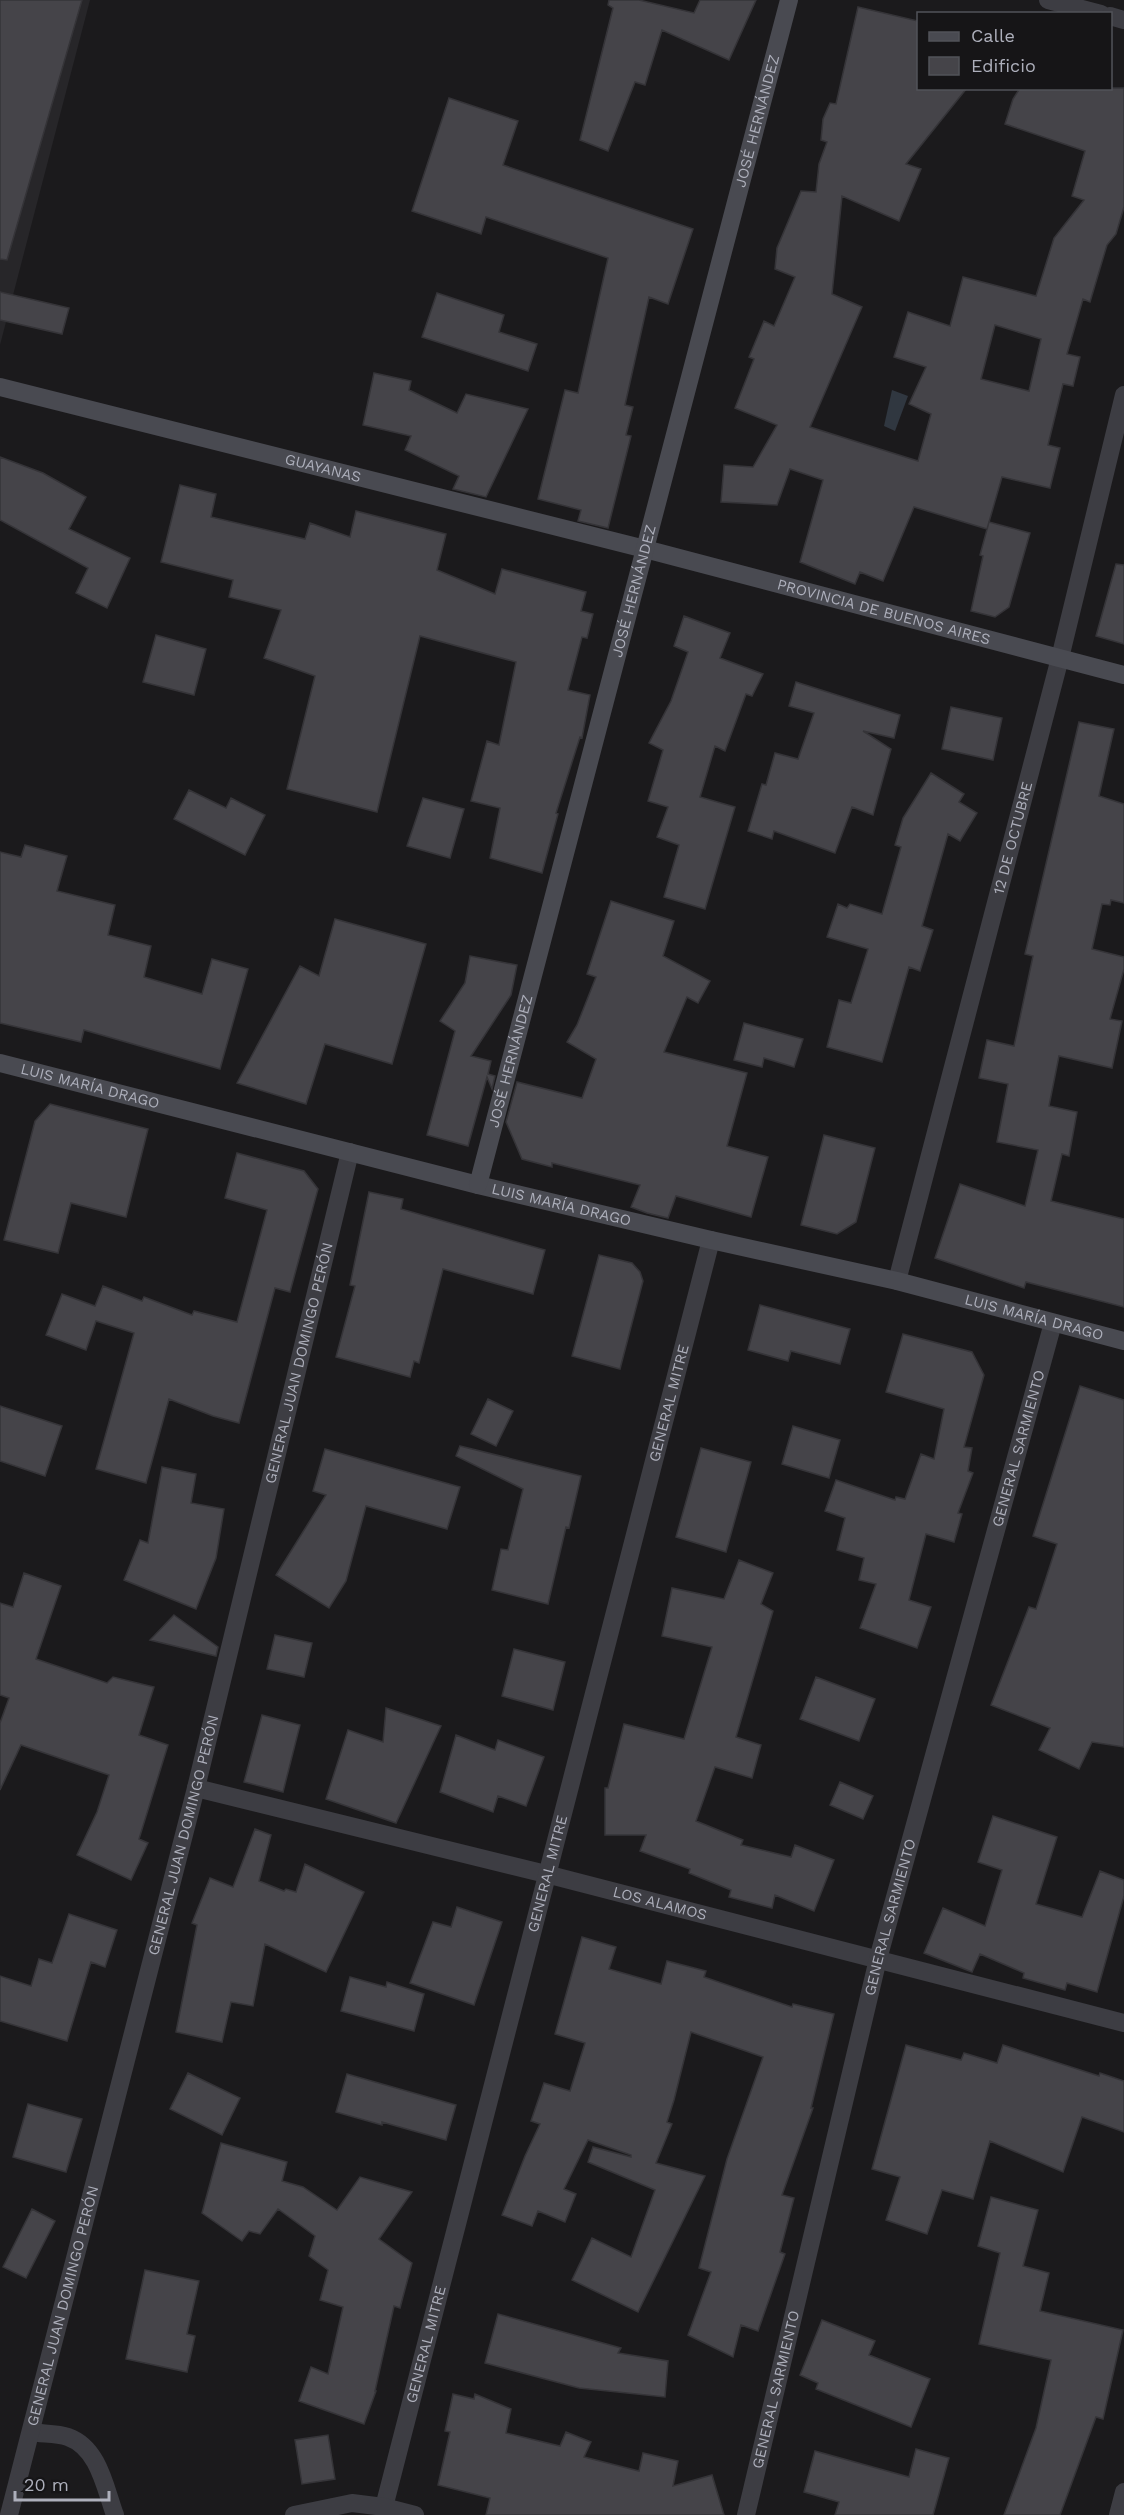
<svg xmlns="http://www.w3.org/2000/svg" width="1124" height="2515" viewBox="0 0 1124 2515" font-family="'Work Sans',sans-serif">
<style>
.built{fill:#272629}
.water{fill:#303740}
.building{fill:#454449;stroke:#353438;stroke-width:1.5;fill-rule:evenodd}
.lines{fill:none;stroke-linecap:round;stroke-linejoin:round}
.street{stroke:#3d3d43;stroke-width:18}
.secondary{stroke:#494a51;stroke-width:18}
.labels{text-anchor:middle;stroke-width:4.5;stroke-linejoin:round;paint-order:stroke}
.street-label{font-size:15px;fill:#adafbb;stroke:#161517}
</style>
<rect width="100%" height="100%" fill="#1b1a1c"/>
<path class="built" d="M0,0h90l-90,345z"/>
<path class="water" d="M892,390l16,6 -13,35 -11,-5z"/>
<path class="building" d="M0,0h82l-75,260 -7,-1z
M609,0h30l55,13 6,-13h56l-27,60 -67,-30 -17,55 -10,-3 -27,69 -28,-11 33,-132 -5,-3z
M858,7l60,14v67h49l-61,76 15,5 -22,52 -57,-25 -10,98 30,13 -52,120 108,34 13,-47 -22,-10 17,-37 -32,-10 14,-45 42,14 13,-49 73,19 18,-58 30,-38 -12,-4 13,-45 -80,-27 8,-25 7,-11h104v119l-8,27 -9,11 -17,57 -7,-3 -16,55 13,3 -7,29 -10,-2 -15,61 12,3 -10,40 -48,-11 -15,52 -73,-22 -31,74 -23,-9 -5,12 -55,-22 23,-82 -33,-11 -13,36 -56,-3 3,-37 29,2 24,-42 -42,-17 19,-49 -5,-2 15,-36 10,5 21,-49 -20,-8 2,-21 24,-57 15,1 3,-28 8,-22 -6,-2 2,-21 7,-16 6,1zM995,325l46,14 -12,52 -48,-12z
M449,98l69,23 -15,44 190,64 -25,75 -19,-7 -24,108 8,2 -7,28 5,1 -23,92 -30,-7 3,-11 -43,-11 27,-109 13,3 30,-135 -122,-41 -5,17 -69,-23z
M0,292l69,16 -7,26 -62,-14z
M437,293l67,22 -5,17 38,12 -9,27 -106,-34z
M374,373l37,8 -2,9 48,23 9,-19 62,15 -42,88 -33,-8 6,-13 -54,-26 6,-14 -48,-11z
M0,457l43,16 43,24 -17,32 61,29 -23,50 -31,-15 12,-25 -88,-48z
M180,485l36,9 -5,23 94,22 5,-16 40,14 6,-26 90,23 -9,36 58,24 7,-25 84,23 -5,19 12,3 -6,24 -5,-1 -14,53 22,5 -8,43 -2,-1 -24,76 2,1 -16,59 -52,-15 10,-50 -29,-7 16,-60 12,4 17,-83 -96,-26 -43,176 -90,-23 28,-113 -51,-18 17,-48 -52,-13 4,-17 -72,-18z
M989,522l41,11 -21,74 -14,10 -24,-6 12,-55 -3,-1z
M1116,564l8,1v79l-28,-8z
M684,616l46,17 -10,25 43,16 -11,22 -6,-2 -21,57 -10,-5 -15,51 35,10 -30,102 -41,-12 15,-52 -22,-8 11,-30 -20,-6 15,-51 -14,-7 22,-42 17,-49 -14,-6z
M156,635l50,14 -12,46 -51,-13z
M796,682l104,33 -6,23 -31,-7 28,18 -18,66 -21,-8 -17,46 -61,-22 -2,8 -24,-8 14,-47 4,1 9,-32 23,6 16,-46 -25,-7z
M951,707l51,11 -9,42 -51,-11z
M1079,722l35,7 -15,67 25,8v99l-13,-3 -1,5 -8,-1 -10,45 32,8v12l-14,50 12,2 -10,47 -53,-12 -10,50 28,6 -8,44 -7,-2 -11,47 73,18v88l-98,-25 -2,6 -89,-30 25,-74 65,22 13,-56 -41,-8 11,-58 -29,-6 8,-38 27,6 19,-90 -8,-2z
M931,773l33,21 -5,8 18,11 -17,28 -12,-7 -26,92 11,4 -13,41 -11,-4 -27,95 -55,-15 12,-47 12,3 17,-54 -41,-12 11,-33 9,4 3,-4 32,10 19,-67 -6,-2 8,-27z
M189,790l37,18 5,-10 34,17 -20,40 -71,-36z
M423,798l41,11 -14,49 -43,-12z
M25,845l42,11 -10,35 58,14 -7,30 43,11 -7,31 58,17 10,-35 36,10 -28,100 -136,-39 -3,12 -81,-19v-171l21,5z
M611,901l63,20 -11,35 47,25 -12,22 -11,-6 -23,55 83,21 -20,73 41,11 -17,60 -75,-21 -8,22 -21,-5 -16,-6 9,-22 -88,-22v4l-30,-8 -16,-37 11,-40 65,16 14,-39 -29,-17 10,-17 19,-48 -9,-3z
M335,919l91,25 -34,120 -67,-20 -19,60 -69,-21 63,-117 19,10z
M470,956l47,9 -6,30 -40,61 20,5 -3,13 7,2 -3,13 -5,-12 -19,69 -41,-11 28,-104 -15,-10 25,-38z
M744,1023l59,16 -9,28 -30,-9 -2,9 -28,-7z
M50,1104l98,25 -22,88 -55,-14 -13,50 -54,-13 31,-119z
M824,1135l51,13 -19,74 -19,12 -36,-9z
M237,1153l67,18 14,18 -28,103 -15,-4 -36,135 -26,-7 -44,-17 -23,84 -50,-14 38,-136 -38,-12 -10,29 -40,-15 16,-41 33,12 8,-20 39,15 2,-4 48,18 2,-4 43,11 30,-112 -42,-12z
M369,1192l34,7 -2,10 144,41 -12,44 -90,-25 -24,94 -5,-2 -4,16 -74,-20 19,-71 -5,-1z
M599,1255l33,8 8,9 3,9 -23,88 -48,-13z
M760,1305l90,24 -10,35 -49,-13 -3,10 -40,-11z
M903,1334l69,18 12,23 -20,72 8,1 -4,23 5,2 -15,40 4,1 -8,28 -28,-8 -17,66 22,7 -14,41 -57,-20 16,-44 -17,-4 5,-22 -27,-8 8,-32 -20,-7 11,-31 59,20 1,-3 9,2 16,-45 13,5 10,-50 -58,-17z
M1080,1386l44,14v347l-32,-5 -13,27 -40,-19 11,-22 -59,-23 38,-98 7,2 21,-65 -24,-8z
M488,1399l25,12 -17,35 -25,-12z
M0,1406l62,20 -17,50 -45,-15z
M793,1426l47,14 -11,38 -47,-14z
M460,1446l121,30 -12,52 -3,-1 -18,77 -56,-14 9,-41 7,1 15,-61 -67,-33z
M701,1448l50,14 -25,90 -50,-15z
M325,1449l135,38 -13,42 -81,-23 -20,75 -17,27 -53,-33 50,-80 -13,-4z
M162,1467l34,7 -5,29 33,6 -8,49 -20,51 -72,-29 16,-40 8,3z
M739,1560l34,13 -12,31 12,7 -37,126 25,8 -9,33 -37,-11 -19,54 47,19 -2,5 50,12 4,-12 39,15 -20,51 -39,-16 -3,13 -43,-11 2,-7 -42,-17 1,-4 -50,-18 6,-16h-41v-47h3l16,-64 60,15 28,-92 -50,-11 10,-48 52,11z
M24,1573l37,13 -25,73 71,24 6,-6 41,10 -15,48 29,10 -29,94 9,4 -17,37 -54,-25 20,-43 12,-37 -88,-30 -21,45v-67l9,-25 -9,-3v-92l13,4z
M174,1615l44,32 -2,9 -66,-16z
M275,1635l37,8 -8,34 -37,-8z
M514,1649l51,13 -12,48 -51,-14z
M816,1677l59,22 -16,42 -59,-22z
M386,1708l55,18 -45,97 -70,-24 22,-69 35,12z
M262,1715l38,10 -17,67 -39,-10z
M456,1735l39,15 3,-10 46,17 -18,49 -28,-10 -5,16 -53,-20z
M840,1782l33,14 -10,23 -33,-14z
M993,1816l64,21 -21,67 46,13 18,-46 24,9v16l-27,96 -30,-9 -2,7 -42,-12 1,-5 -44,-19 -8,18 -48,-19 19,-45 42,18 17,-56 -24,-8z
M255,1829l16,6 -12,46 25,10 2,-2 10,3 9,-28 59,28 -38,80 -61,-28 -12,62 -22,-4 -9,40 -46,-10 21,-107 -5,-2 18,-45 23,9z
M457,1907l45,15 -28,83 -64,-22 23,-61 18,5z
M69,1914l48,16 -12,37 -14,-5 -24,79 -67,-20v-45l31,10 8,-27 13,4z
M582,1937l34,10 -7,22 52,15 6,-23 39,10 -2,6 88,30 1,-3 41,10 -23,94h2l-31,87 12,3 -14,54 5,2 -27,77 -17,-6 -8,32 -45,-22 23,-63 -12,-4 28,-109 36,-102 -72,-25 -17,68 -7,22 5,2 -16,39 49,13 -67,136 -66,-32 20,-42 39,19 24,-67 -67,-28 5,-15 38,10v-2l-43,-15 -24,49 12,5 -11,28 -27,-11 -6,15 -30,-11 23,-59 15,-32 -9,-3 13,-38 26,8 15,-48 -30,-9z
M350,1977l36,10 1,-5 37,12 -10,37 -73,-20z
M906,2045l55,15 3,-7 33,10 6,-18 96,31 1,-3 24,8v51l-42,-15 -19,55 -73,-31 -17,58 -31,-9 -15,44 -41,-14 14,-43 -28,-8z
M188,2073l52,25 -18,37 -52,-26z
M347,2074l109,31 -10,35 -64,-18v3l-46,-13z
M28,2104l54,15 -16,53 -53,-15z
M221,2143l66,19 -5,19 21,6 34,23 23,-33 52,15 -33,47 33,24 -12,45 -6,-2 -19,85h1l-12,33 -65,-23 12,-34 17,7 15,-67 -23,-7 8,-30 -19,-14 6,-20 -37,-27 -18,25 -11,-3 -7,10 -40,-28z
M991,2197l47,13 -15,56 26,7 -9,38 83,19 -20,89 -7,-2 -36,98h-56l32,-87 15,-68 -72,-16 21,-91 -22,-7z
M32,2209l23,12 -29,57 -23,-11z
M145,2270l54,11 -12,53 8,2 -8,36 -61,-13z
M498,2314l123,34 -3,5 50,8 -3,36 -86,-9 -94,-25z
M822,2320l53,21 -6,14 61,24 -19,48 -95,-38 2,-6 -18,-8z
M453,2394l21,5 1,-5 36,15 -5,24 54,13 6,-14 25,10 -7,15 55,14 4,-18 35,8 -5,25 39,-11 12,40h-238l4,-17 -52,-13 12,-53 -5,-1z
M328,2435l7,44 -33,5 -7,-44z
M916,2449l33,9 -16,57h-98l4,-13 -35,-10 11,-41 94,26z"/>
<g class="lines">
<g class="street">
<path d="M1048,0l53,14"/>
<path d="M1110,16l14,4"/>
<path id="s1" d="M897,1281l163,-623 64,-263"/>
<path id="s2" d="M196,1788l350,86 578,149"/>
<path d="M31,2432c12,2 26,1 37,5 31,11 37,51 47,78"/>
<path id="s3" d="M384,2507l327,-1267"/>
<path id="s4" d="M9,2515l187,-727 154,-636"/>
<path d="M294,2515l58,-12 32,4 31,8"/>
<path id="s5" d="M746,2515l132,-556 175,-636"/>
<path d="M1118,2515l6,-23"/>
</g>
<g class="secondary">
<path id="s6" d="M0,387l645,162 479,126"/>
<path id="s7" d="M0,1063l478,122 233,55 186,41 227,60"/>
<path id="s8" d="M478,1185l311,-1185"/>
</g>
</g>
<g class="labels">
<g class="street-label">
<text dy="5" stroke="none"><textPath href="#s8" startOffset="1100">JOSÉ HERNÁNDEZ</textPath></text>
<text dy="5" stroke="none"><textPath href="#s6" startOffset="333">GUAYANAS</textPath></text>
<text dy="5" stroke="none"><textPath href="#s8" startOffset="614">JOSÉ HERNÁNDEZ</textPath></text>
<text dy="5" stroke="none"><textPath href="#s6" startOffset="912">PROVINCIA DE BUENOS AIRES</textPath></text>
<text dy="5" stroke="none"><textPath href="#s1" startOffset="458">12 DE OCTUBRE</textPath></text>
<text dy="5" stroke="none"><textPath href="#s8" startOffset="128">JOSÉ HERNÁNDEZ</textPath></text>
<text dy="5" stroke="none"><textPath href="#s7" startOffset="93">LUIS MARÍA DRAGO</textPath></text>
<text dy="5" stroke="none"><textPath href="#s7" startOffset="579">LUIS MARÍA DRAGO</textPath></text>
<text dy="5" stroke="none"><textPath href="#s7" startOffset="1065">LUIS MARÍA DRAGO</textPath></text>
<text dy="5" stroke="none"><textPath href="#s4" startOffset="1188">GENERAL JUAN DOMINGO PERÓN</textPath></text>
<text dy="5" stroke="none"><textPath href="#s3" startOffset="1140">GENERAL MITRE</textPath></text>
<text dy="5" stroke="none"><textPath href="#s5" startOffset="1101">GENERAL SARMIENTO</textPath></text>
<text dy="5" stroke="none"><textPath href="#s4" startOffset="702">GENERAL JUAN DOMINGO PERÓN</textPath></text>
<text dy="5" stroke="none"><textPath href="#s3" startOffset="654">GENERAL MITRE</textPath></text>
<text dy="5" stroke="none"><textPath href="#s2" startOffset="478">LOS ALAMOS</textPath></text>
<text dy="5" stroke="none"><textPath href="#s5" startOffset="615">GENERAL SARMIENTO</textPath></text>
<text dy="5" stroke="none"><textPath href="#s4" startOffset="216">GENERAL JUAN DOMINGO PERÓN</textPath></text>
<text dy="5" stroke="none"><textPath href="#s3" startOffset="168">GENERAL MITRE</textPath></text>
<text dy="5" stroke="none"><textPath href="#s5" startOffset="129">GENERAL SARMIENTO</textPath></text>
</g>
</g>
<rect x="917" y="12" width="195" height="78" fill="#161517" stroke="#525359" stroke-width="1.5"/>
<rect x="929" y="32" width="30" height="9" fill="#494a51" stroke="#525359" stroke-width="1.5"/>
<text x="971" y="42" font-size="18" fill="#adafbb">Calle</text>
<rect x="929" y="57" width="30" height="18" fill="#454449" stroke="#525359" stroke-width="1.5"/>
<text x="971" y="72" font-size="18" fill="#adafbb">Edificio</text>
<path d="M15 2491v9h94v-9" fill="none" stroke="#adafbb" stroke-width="3"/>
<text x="24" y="2491" font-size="18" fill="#adafbb" stroke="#161517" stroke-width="4.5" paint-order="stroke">20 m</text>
</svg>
